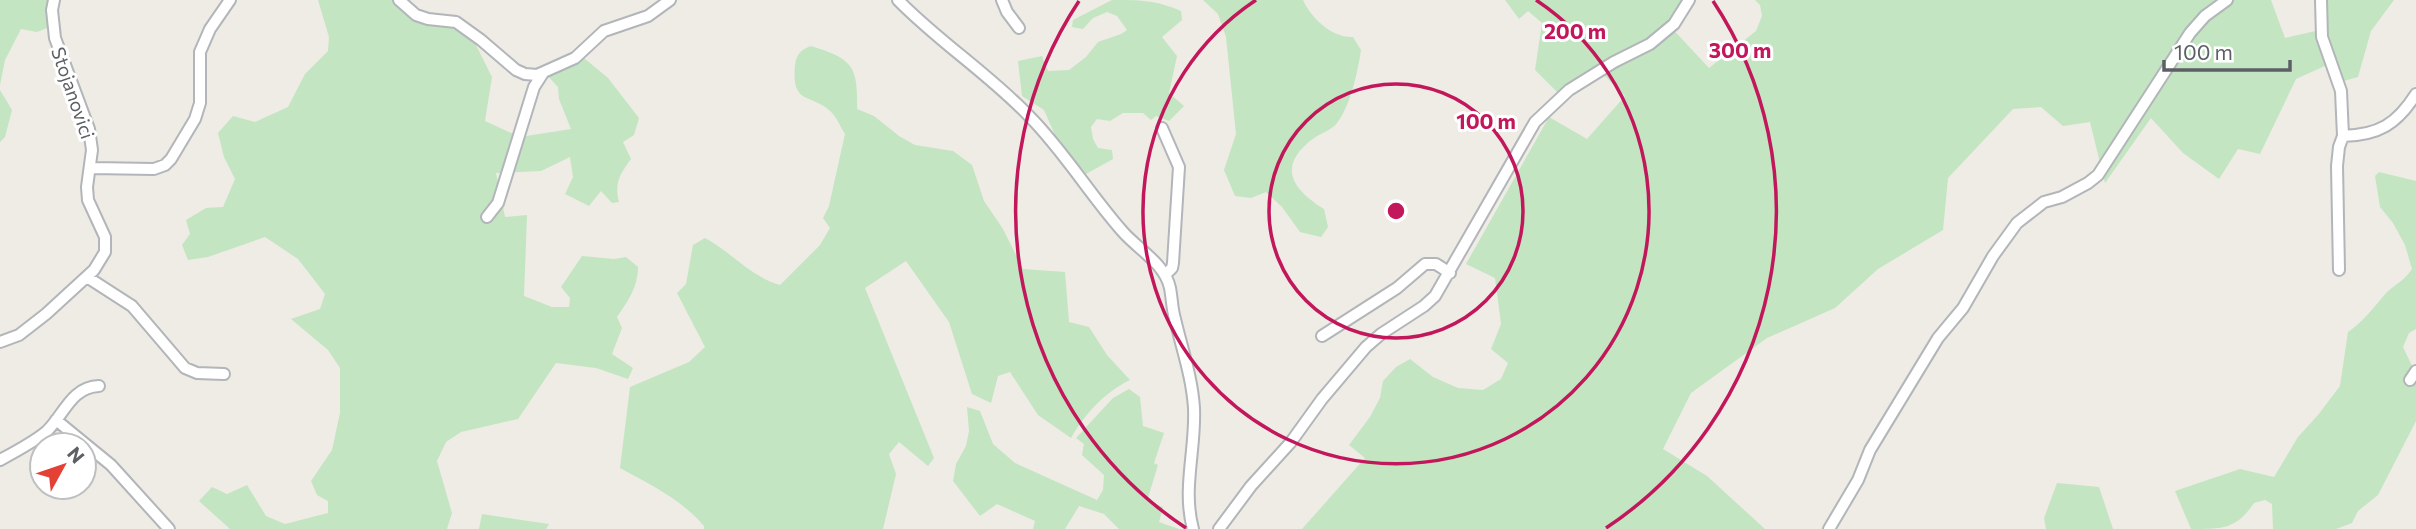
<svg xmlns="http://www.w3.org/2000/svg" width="2416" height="529" viewBox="0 0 2416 529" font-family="Commissioner,sans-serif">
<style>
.green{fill:#c3e5c2}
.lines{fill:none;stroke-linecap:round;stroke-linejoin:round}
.minor-casing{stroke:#b2b5b9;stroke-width:14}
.minor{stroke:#fff;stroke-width:10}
.ring{fill:none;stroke:#c2185b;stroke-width:3.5}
.labels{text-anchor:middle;stroke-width:6;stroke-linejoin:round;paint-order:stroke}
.street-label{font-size:19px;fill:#5c6065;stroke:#fff}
.centre{fill:#c2185b;stroke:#fff;stroke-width:3.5}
.ring-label{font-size:21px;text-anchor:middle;font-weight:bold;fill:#c2185b;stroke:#fff;stroke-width:6;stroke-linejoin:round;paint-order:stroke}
</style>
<rect width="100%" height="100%" fill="#eeece5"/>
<path class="green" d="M0,0h52v26l-15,6 -16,-3 -16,31 -5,25z
M318,0h84l-1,7 30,8 43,26 18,36 -7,44 35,16 51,-8 -12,-30 -1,-12 -12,-13 38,-16 24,20 31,40 -5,17 -11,7 8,17c-11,15 -17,24 -12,43l-7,1 -11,-12 -12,15 -24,-12 8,-17 -3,-20 -29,14 -45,2 9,44 22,-2 -3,81 28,11h17l1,-9 -9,-11 21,-31 32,3 12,-2 12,10c0,20 -10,34 -21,50l5,11 -10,26 21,14 -5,11 -32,-11 -40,-5 -38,56 -57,13 -15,10 -9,19 15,52 -5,16h-217l-31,-28 13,-14 15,7 20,-9 19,31 19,8 43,-11v-12l-11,-6 -6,-14 21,-31 8,-37v-45l-12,-18 -37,-31 29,-10 5,-15 -27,-35 -33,-22 -57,20 -20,3 -6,-15 8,-11 -4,-14 20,-12 17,-1 12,-28 -11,-22 -6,-24 15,-17 22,6 33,-15 17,-33 23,-23 1,-14z
M1112,0c28,0 44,0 69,11l1,9 -20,17 15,19 -8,37 15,13 -15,15 -13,-5 -5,4 -8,-7h-20l-13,8 -13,-2 -6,8 2,12 5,9 14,2 1,9 -27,15 -31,-39 -11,-25 -22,-14 -4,-35 24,-5 6,15 21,-1 17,-13 12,-15 23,-8 6,-4 -10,-14 -10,-4 -14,6 -10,11 -11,-2 1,-7z
M1203,0h100c8,18 29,38 50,37l8,13c-3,21 -11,57 -24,73 -5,7 -16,10 -23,15 -38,28 -22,51 10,71l4,18 -7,10 -21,-5 -18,-25 -16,-15 -15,6 -16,-2 -11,-26 12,-36 -10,-97 -8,-23z
M1505,0h178l-15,24 41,44 47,-37 6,-15 -2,-11 -5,-5h516l14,38 39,-9v-29h70l-23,31 -13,46 -18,5 -13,-17 -31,14 -36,75 -22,-5 -19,30 -36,-26 -32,-35 -46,65 -15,-61 -27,4 -22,-19 -28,2 -65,69 -5,52 -65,39 -43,39 -68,30 -76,55 -28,56 44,27 58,53h-463l63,-71 -16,-13 21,-28 10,-19 3,-17 13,-14 14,-8 23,18 25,11 25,2 18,-11 7,-16 -17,-14 10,-25 -6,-46 -29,-14 83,-147 38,22 38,-43 -30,-30 -38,26 -22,-22 7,-47 -14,-12 -9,8z
M811,46c42,13 47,20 46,63l17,7 25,20 16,9 38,6 19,14 12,36 19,28 20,40 42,3 4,50 20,5 18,28 23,25c-25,12 -45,34 -59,58l-33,-23 -28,-43 -12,4 -7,27 -19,-9 -23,-72 -43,-61 -41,27 69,170 -6,8 -29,-24 -10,12 7,20 -13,55h-179v-3c-23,-27 -53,-41 -84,-58l10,-81 59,-25 16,-15 -28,-54 9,-9 7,-39 12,-7c28,15 43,37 75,47l40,-40 10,-17 -7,-10 6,-12 16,-72c-4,-6 -7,-14 -12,-20 -19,-22 -42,-6 -38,-48 1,-11 5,-16 16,-20z
M0,90l12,20 -7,27 -5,5z
M2379,172l37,9v148l-7,4 -6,14 9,19 4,3v52l-38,74 -20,16 -6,12 -16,6h-63l-1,-25 -7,-4 -11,3c-18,26 -30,26 -63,26l-16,-38 65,-22 34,8 24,-40 20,-22 22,-29 8,-54c16,-11 26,-25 39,-40 9,-8 18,-12 25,-23l-7,-24 -12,-22 -13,-16 -5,-31z
M1129,389l11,8 3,29 21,7 -10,30 4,2 -11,36 16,6 -4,15 20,7h-60l-15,-15 -25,-8 -14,23h-32l2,-8 -38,-17 -17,12 -27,-35 3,-17 10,-18 3,-15 -2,-24 13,4 13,33 22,19 82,37 6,-10 1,-15 -22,-20 2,-11 -8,-6 37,-40z
M2057,483l42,4 14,42h-67l-2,-11z
M482,514l67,10 -3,5h-67z"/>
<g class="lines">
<g class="minor-casing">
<path id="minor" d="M399,0l17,15 12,4 28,3 25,18 35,30 9,4 12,1 38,-17 29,-27 44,-15 22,-16
M898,0c41,42 91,74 131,116 35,35 61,79 94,116 15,17 42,32 47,56 2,10 2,21 5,31 7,30 17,58 19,89 2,41 -12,81 -1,121
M1002,0l5,12 12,16
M2321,0l1,37 19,54 2,45 -4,11 -2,19 2,104
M1162,128l17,39 -6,96 -1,5 -7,7
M2343,136c36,-1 54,-12 73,-42
M91,168l63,1 11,-4 6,-6 24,-40 5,-16v-51l10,-23 20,-29
M487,217l11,-14 36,-116 9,-14
M87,277l45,29 53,62 12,5 27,1
M1322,336l75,-48 28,-24h11l14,9
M0,342l19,-7 27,-21 48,-44 11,-18v-15l-17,-37 -1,-13 5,-37 -3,-21 -34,-91 -3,-28 2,-10
M2410,380l6,-9
M56,420l55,45 58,64
M0,460c15,-8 34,-18 47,-29 17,-16 24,-44 52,-45
M1219,529l32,-43 40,-44 31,-43 44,-52 15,-13 43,-28 11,-10 100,-174 34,-32 45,-28 36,-18 24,-20 15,-24
M1829,529l29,-49 12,-30 68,-112 25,-30 30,-52 24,-33 27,-21 18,-5 26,-14 10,-8 92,-142 15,-17 22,-16"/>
</g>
<use href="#minor" class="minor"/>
</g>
<g class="ring">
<circle cx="1396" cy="211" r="127"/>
<path d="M1536 0A253 253 0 1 1 1256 0"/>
<path d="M1186 528A380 380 0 0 1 1079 1M1713 1A380 380 0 0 1 1606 528"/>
</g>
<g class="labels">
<g class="street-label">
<text transform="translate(73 93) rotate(71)" y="7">Stojanovici</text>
</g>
</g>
<circle cx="1396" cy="211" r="10" class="centre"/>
<g class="ring-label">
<text x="1575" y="39">200 m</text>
<text x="1740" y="58">300 m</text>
<text x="1486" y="129">100 m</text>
</g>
<g transform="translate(63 466) rotate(50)"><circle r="33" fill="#ffffff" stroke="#bebfc1" stroke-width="2"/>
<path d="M0-5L12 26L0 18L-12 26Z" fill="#e44035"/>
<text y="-10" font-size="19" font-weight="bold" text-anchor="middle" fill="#5c6065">N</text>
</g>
<path d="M2164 60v10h126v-10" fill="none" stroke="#5c6065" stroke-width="3.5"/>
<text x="2174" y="60" font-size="21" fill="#5c6065" stroke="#ffffff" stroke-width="5" paint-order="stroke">100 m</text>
</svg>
